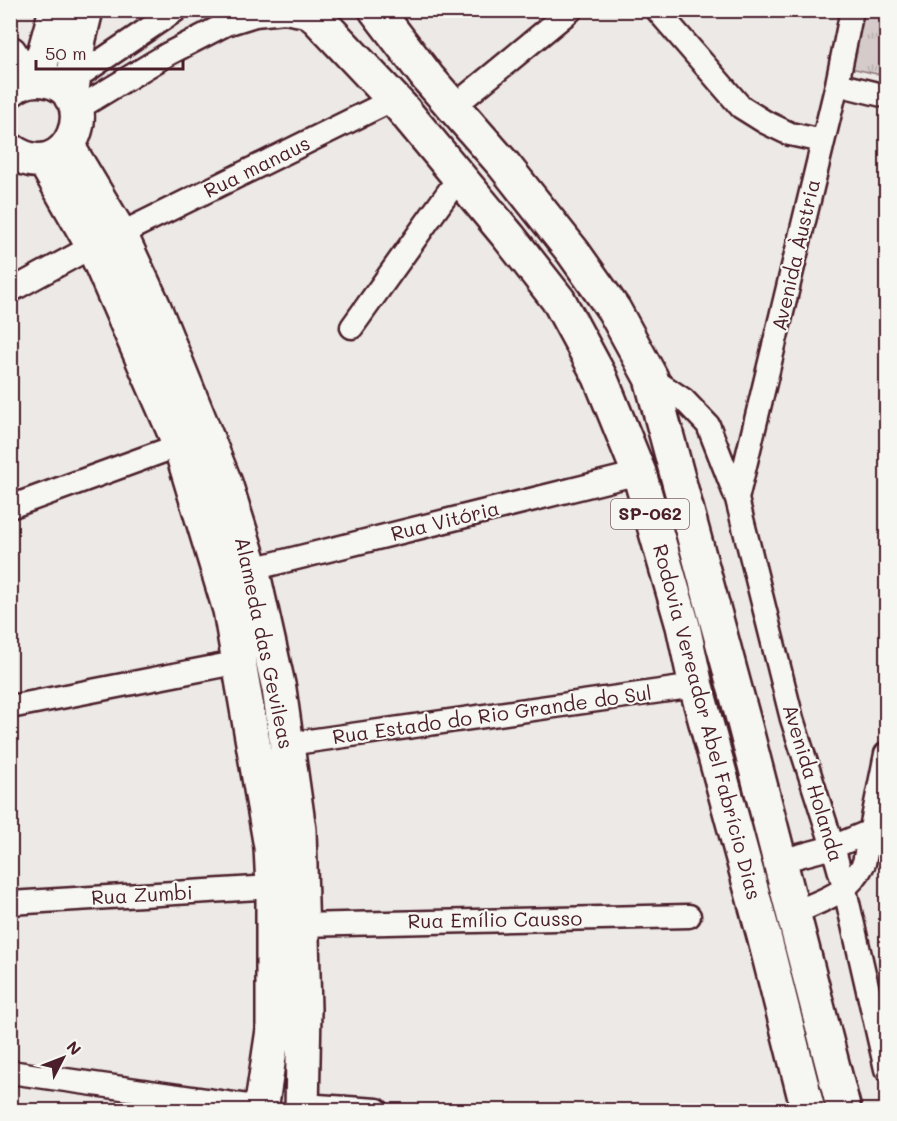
<svg xmlns="http://www.w3.org/2000/svg" width="897" height="1121" viewBox="0 0 897 1121" font-family="Mali,sans-serif">
<style>
.grass{fill:url(#grass-tufts);stroke:#8f757a;stroke-width:1.5}
.lines{fill:none;stroke-linecap:round;stroke-linejoin:round}
.street-casing{stroke:#4a1f2b;stroke-width:27}
.secondary-casing{stroke:#4a1f2b;stroke-width:38}
.primary-casing{stroke:#4a1f2b;stroke-width:38}
.street{stroke:#f6f6f2;stroke-width:22}
.secondary{stroke:#f6f6f2;stroke-width:33}
.primary{stroke:#f6f6f2;stroke-width:33}
.labels{text-anchor:middle;stroke-width:4.5;stroke-linejoin:round;paint-order:stroke}
.shield{fill:#f6f6f2;stroke:#7e6067;stroke-width:1.5}
.shield-label{font-size:18px;font-weight:bold;fill:#4a1f2b}
.street-label{font-size:20px;fill:#4a1f2b;stroke:#f6f6f2}
</style>
<defs>
<pattern id="grass-tufts" width="24" height="20" patternUnits="userSpaceOnUse" patternTransform="scale(1.5)"><rect width="24" height="20" fill="#d4cbca"/><path d="M3 7l-1-3M5 7V3M7 7l1-3M15 17l-1-3M17 17v-4M19 17l1-3" fill="none" stroke="#b8aeae"/></pattern>
</defs>
<rect width="100%" height="100%" fill="#ece9e6"/>
<filter id="ink" filterUnits="userSpaceOnUse"><feTurbulence type="fractalNoise" baseFrequency=".0167" numOctaves="2"/><feDisplacementMap in="SourceGraphic" scale="12" xChannelSelector="R" yChannelSelector="G"/><feConvolveMatrix kernelMatrix="1 2 1 2 8 2 1 2 1" color-interpolation-filters="sRGB"/></filter>
<g filter="url(#ink)">
<path class="grass" d="M859,11h27v65l-40,-9z"/>
<g class="lines">
<g class="street-casing">
<path id="street" d="M657,10l84,97 24,15 25,12 33,7
M74,79l102,-69
M837,84l49,12
M453,107l118,-97
M77,109l91,-55 58,-30 29,-9 29,-3 33,6
M120,234l274,-135
M10,291l83,-45
M352,327l108,-151
M651,378l33,22 24,25 29,74 55,220 41,128 12,43 41,179
M737,499l100,-415 15,-74
M10,507l170,-62
M252,569l387,-96
M10,707l230,-45
M288,744l408,-58
M780,861l53,-14 38,-16
M10,903l263,-16
M794,913c30,-14 54,-18 70,-50l22,-109
M301,925l388,-9
M10,1072l252,36
M303,1105l74,5"/>
</g>
<g class="secondary-casing">
<path id="secondary" d="M10,53l17,27
M37,79l19,-69
M10,90c10,-9 22,-12 35,-10 62,10 26,113 -35,70
M71,97l8,-58 7,-29
M68,147l52,87 33,71 72,178 27,86 27,120 20,141 5,180 -2,100
M44,160l49,86 87,199 50,165 41,237 2,40v143l-12,80"/>
</g>
<g class="primary-casing">
<path id="primary" d="M307,10l10,8 84,89 108,130 50,64 41,76 39,96 44,153 13,60 68,250 44,174
M376,10l52,68 76,87 69,87 41,58 37,68 94,348 99,384"/>
</g>
<use href="#street" class="street"/>
<use href="#secondary" class="secondary"/>
<use href="#primary" class="primary"/>
</g>
</g>
<g class="labels">
<rect class="shield" x="611" y="499" width="78" height="30" rx="4.5"/>
<g class="shield-label">
<text x="650" y="520">SP-062</text>
</g>
<g class="street-label">
<text transform="translate(257 167) rotate(-26)" y="7">Rua manaus</text>
<text transform="translate(796 255) rotate(-77)" y="7">Avenida Àustria</text>
<text transform="translate(445 521) rotate(-14)" y="7">Rua Vitória</text>
<text transform="translate(264 643) rotate(78)" y="7">Alameda das Gevileas</text>
<text transform="translate(492 715) rotate(-8)" y="7">Rua Estado do Rio Grande do Sul</text>
<text transform="translate(707 722) rotate(75)" y="7">Rodovia Vereador Abel Fabrício Dias</text>
<text transform="translate(813 783) rotate(73)" y="7">Avenida Holanda</text>
<text transform="translate(142 895) rotate(-3)" y="7">Rua Zumbi</text>
<text transform="translate(495 920) rotate(-1)" y="7">Rua Emílio Causso</text>
</g>
</g>
<rect width="897" height="1121" fill="none" stroke="#f6f6f2" stroke-width="36"/>
<rect x="18" y="18" width="861" height="1085" fill="none" stroke="#4a1f2b" stroke-width="2" filter="url(#ink)"/>
<g transform="translate(63 1058) rotate(48)" stroke="#f6f6f2" stroke-width="4.5" paint-order="stroke">
<path d="M0-4.5L10 22L0 15L-10 22Z" fill="#4a1f2b"/>
<text y="-9" font-size="16" font-weight="bold" text-anchor="middle" fill="#4a1f2b">N</text>
</g>
<path d="M36 60v9h147v-9" fill="none" stroke="#4a1f2b" stroke-width="3"/>
<text x="45" y="60" font-size="18" fill="#4a1f2b" stroke="#f6f6f2" stroke-width="4.5" paint-order="stroke">50 m</text>
</svg>
